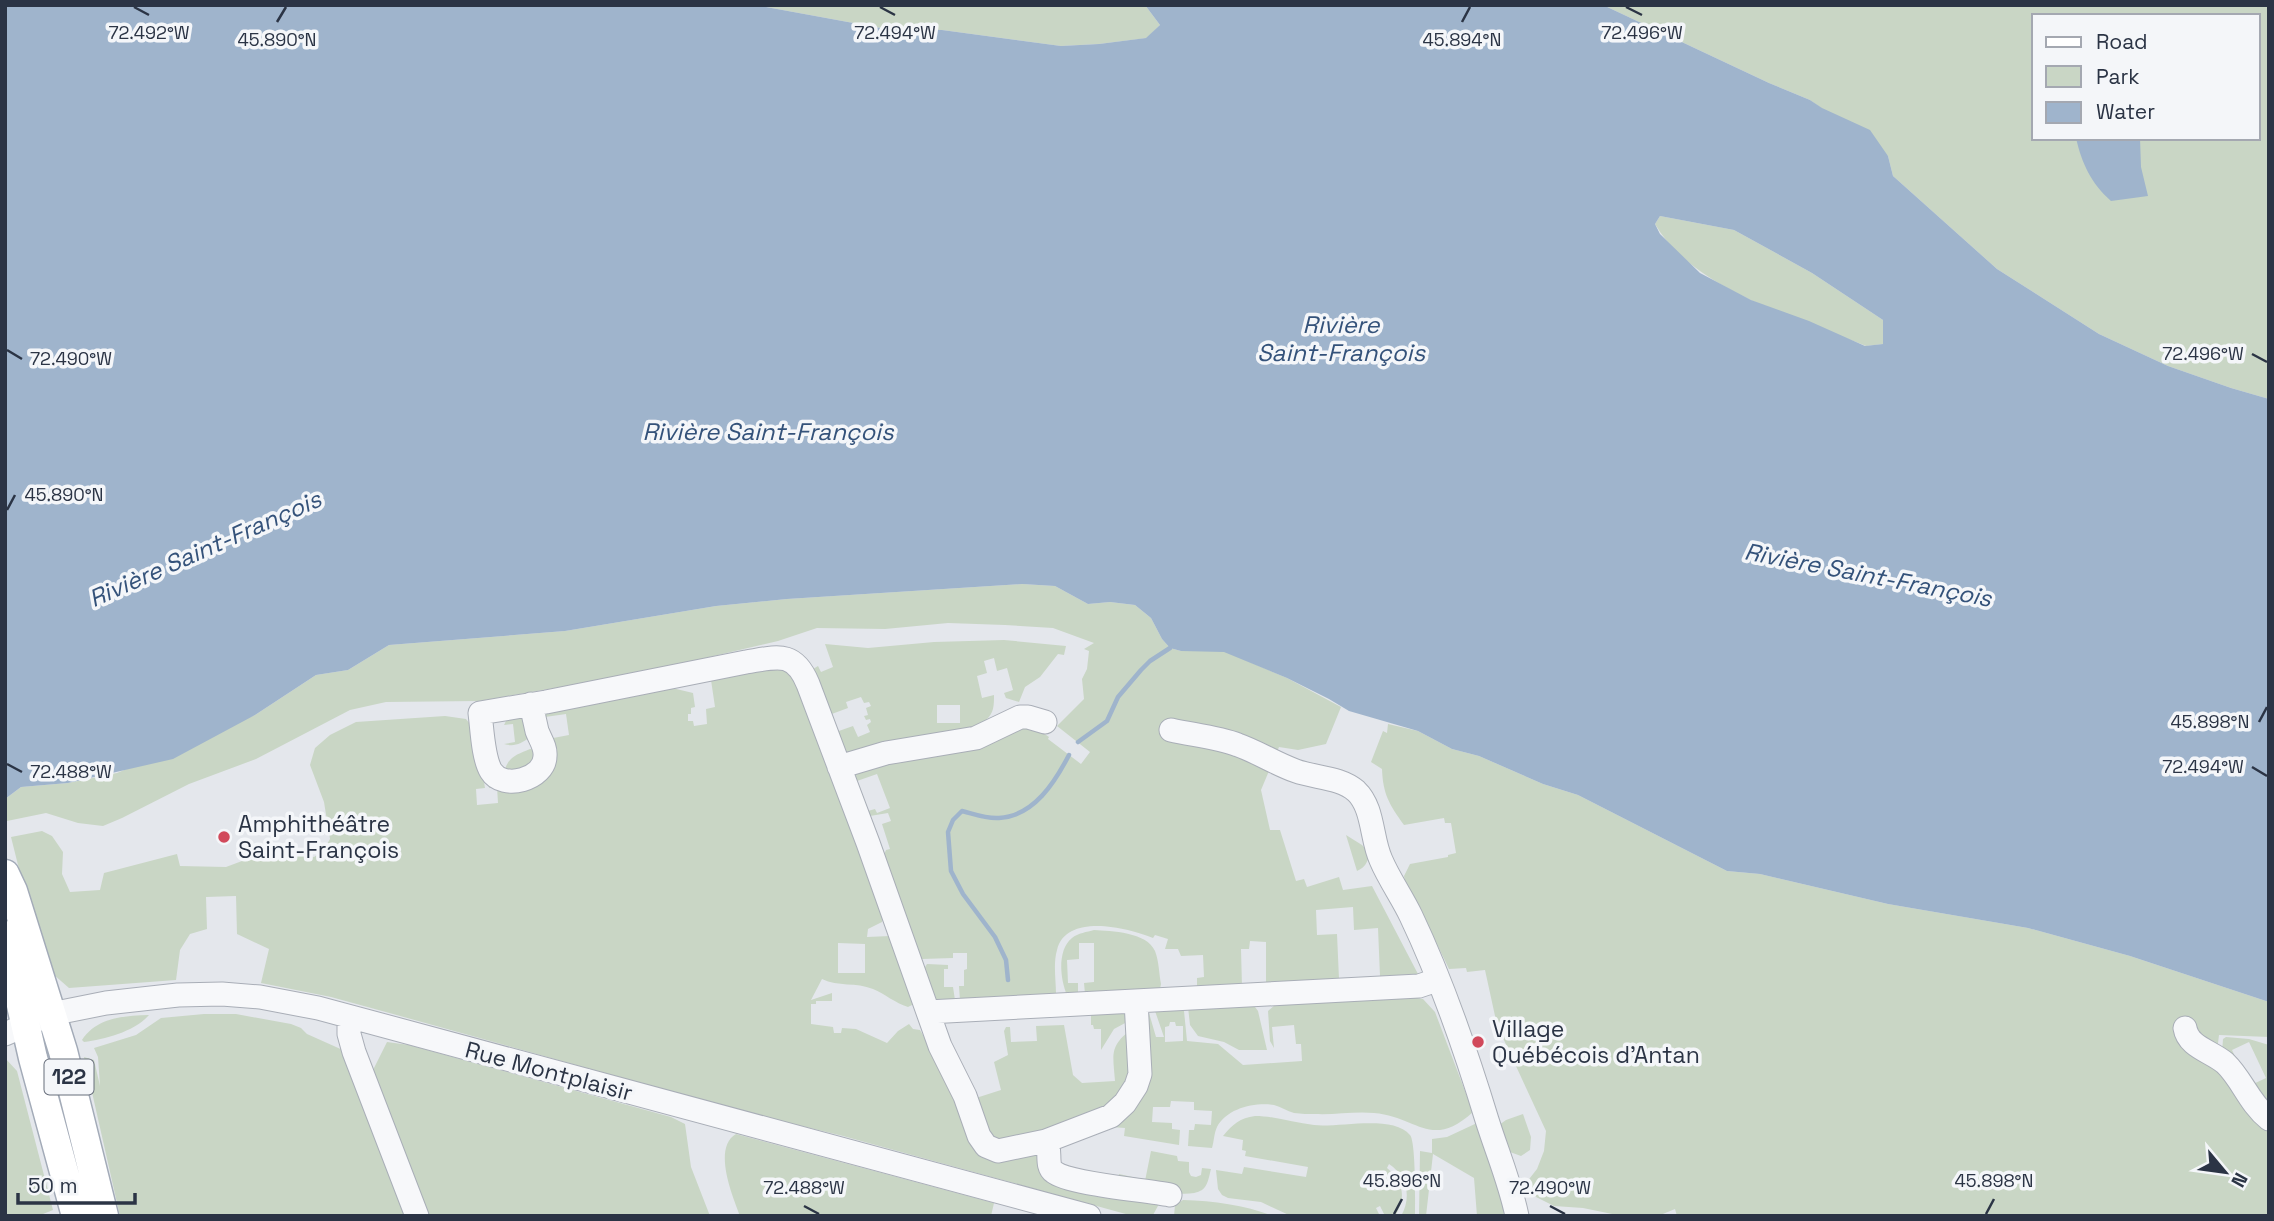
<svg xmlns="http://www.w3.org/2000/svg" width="2274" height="1221" viewBox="0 0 2274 1221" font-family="'Space Grotesk',sans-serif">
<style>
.green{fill:#c9d6c5;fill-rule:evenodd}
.water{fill:#9fb4cc;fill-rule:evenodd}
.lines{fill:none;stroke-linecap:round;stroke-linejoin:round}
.stream{stroke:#9fb4cc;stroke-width:4.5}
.minor-casing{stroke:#a9aeb7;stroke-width:25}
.major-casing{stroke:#a3abb8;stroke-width:31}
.minor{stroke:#f7f8fa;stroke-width:23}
.major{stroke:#fff;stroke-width:28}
.ticks{fill:none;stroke:#2b3445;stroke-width:2.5}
.poi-dot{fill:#d1495b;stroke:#f4f6f9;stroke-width:2.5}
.labels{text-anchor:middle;stroke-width:7;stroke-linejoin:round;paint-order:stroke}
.shield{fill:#f4f6f9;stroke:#676e7b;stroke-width:2}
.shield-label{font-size:21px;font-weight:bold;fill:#2b3445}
.poi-label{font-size:23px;fill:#2b3445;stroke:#f4f6f9;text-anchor:start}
.street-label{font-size:23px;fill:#2b3445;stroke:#f4f6f9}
.water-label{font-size:24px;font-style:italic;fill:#34527a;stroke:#f4f6f9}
.ticks-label{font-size:18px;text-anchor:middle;fill:#2b3445;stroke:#f4f6f9;stroke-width:7;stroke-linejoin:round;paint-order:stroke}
</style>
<rect width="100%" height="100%" fill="#e4e7ec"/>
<path class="green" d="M755,5h390l15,20 -13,13 -48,6 -38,2 -119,-16 -56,-1z
M1603,5h666v394l-38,-11 -63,-22 -69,-32 -102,-65 -104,-93 -5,-20 -78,-56 -41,-17zM2034,16h224v122h-224z
M1660,216l74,14 78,43 71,47v24l-17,2c-67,-27 -174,-57 -211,-122z
M1022,584l33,2 33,18 22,-2 25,3 16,13 11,21 8,9 11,3h43l63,27 54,29 -15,37 -28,6 -19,-3 -18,43 9,40h10l16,51 8,-2 3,8 32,-10 4,13 29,-4 46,88 -38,2 -2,-48 -24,2 -1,-23 -37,3 1,25 20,-1 2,45 -73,3v-40l-16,-1 -1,8h-8l1,38h-45v-9l7,-1 -1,-22 -22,1 -3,-7h-13l3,-10 -13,-4 -2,3c-24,-10 -87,-26 -96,12 -4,14 -1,30 -1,44l-96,7 -1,-15h5v-16l3,-1v-16h-14v5l-31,1 -4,-2 -35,-100 3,-7 4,-1 -8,-25 9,-3 -3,-8 -18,3 -2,-5 7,-2 2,4 13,-5 -13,-34 -20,7 -5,-10 174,-46 13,5 10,7 -1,2 33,25 9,-12 -33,-26 27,-27 -2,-20 5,-10 2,-18 -5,-2 10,-6 -41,-15 -48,-3 -57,-2 -63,6 -68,-1 -39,13 -137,32 -162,28 -93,1 -36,8 -94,49 -67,25 -67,34 -19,8 -25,-3 -32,-10 -39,8 -2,-22 16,-12 47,-4 49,-10 138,-58 61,-40 32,-5 41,-25 176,-14 151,-25 71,-7z
M1004,640l62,6 -2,9 -6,-1 -18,23 -15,10 -6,15 -13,-4 -2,-5 9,-3 -6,-22 -10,3 -3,-13 -10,3 3,12 -10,3 5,22 12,-3c0,10 0,18 -8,25 -19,16 -110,28 -139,34l-11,-22 17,-6 5,11 12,-5 -3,-7 4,-3 -1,-3 -4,1 -2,-4 4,-1 -2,-7 5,-2 -2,-4 -5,1 -3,-6 -15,5 2,6 -19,7 -16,-46 5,-3 3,6 12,-5 -8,-23 43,4 66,-6zM937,705h23v18h-23z
M785,665l8,11 92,236 -3,10 -14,7 -1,8 23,-1 24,68 -6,3c-13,-4 -23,-13 -35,-18 -17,-7 -35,-2 -51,-10l-11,21 21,-7v8h-16v3h-5v20l22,3 1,6h7l1,-5 14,1 31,14 11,-12 11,-7 4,5 7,1 21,36 39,79 60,2 5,18 114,39 -6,11 -20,1 -290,-80 -102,-25 -348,-97 -62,-17 -70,-14 8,-34 -32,-15 -1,-38 -30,1 1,32 -17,5 -10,16 -4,30 -107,8 -16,-14 -28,-81 -14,-56 31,-6 10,5 11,16 -1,22 8,18 30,-2 4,-17 73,-19 3,12 46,1 48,-18 40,8 9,-6 7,-12 -6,-37 -14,-37 5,-17 15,-13 26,-13 89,-6 21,3 10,13 9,56 -9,1 1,16 21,-2 -1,-16 -8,1 3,-9 34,8 22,-48 21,-4 -3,-21 -21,3 2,-9 121,-21 25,6 2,14 -4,1v6h-3v7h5l1,5 13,-2 -1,-15 9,-2 -4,-27zM838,943l27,1v29h-27z
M522,715l8,22c-9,7 -16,10 -26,7l11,-2 -2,-18 -9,1 3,-6z
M1388,724l30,7 34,18 27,7 64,28 35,11 149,76 33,3 128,30 140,24 102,28 139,46v35l-50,-2 -3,24 6,-6 1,-14 3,-2 23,2 20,6v171h-592l-2,-7 -17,7h-36l-39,-8 -29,-2 -18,-9 -10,-14 11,-14 7,-18 2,-20 -49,-106 -12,-55 -18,2 -1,-4 -17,1 -31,-64 -12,-18 -2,-11 6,-12 38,-7v-2l8,-2 -5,-30h-6l-1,-5 -40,7c-15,-21 -21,-31 -22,-56l-11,-7 12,-31 4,2zM2249,1042l17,36 -17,8 -17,-36z
M530,749l7,1 -9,24 -23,-4c3,-13 13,-16 25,-21z
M1346,835l16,10 7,8c-1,10 -4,14 -12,18z
M1094,930c17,1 53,2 61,21 4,10 4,23 6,33l-1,5 -75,5 -1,-11 10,-1v-39h-15v16l-12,1 1,23h10v12h-11c-7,-16 -10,-45 5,-57 6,-5 15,-6 22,-8z
M927,964l21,1v4h-4v18h9l2,13h-21c-4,-11 -15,-26 -7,-36z
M1411,997l12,2 12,13 38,100c-42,38 -55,5 -99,1 -19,-2 -39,2 -59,1 -6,0 -14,0 -21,-1 -7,-2 -13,-6 -20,-8 -19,-3 -47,3 -57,22 -3,6 -3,15 -5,21l-24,-2 1,-16h5l1,-6 16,1 1,-14 -18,-1v-8l-23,-1 -1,6h-17l-1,15 20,1v6l8,1 -1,15 -55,-9 1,-8 -14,-1 22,-27 12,-88 4,1 7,24h8l-9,-26 26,-3 3,3 3,30 31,3 25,21 59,-4 -1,-17h-5l-2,-19 -22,2 2,21 -4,-7 -2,-30 7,-6zM1170,1022h5l1,4h7v15l-18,1v-15l4,-1z
M1250,1005l5,2 3,4 9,39h-28l-15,-8 -26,-6 -8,-11 -2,-18z
M1124,1011l5,3 -2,8 -13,7 -13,21v-21h-7l-1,-4h-2v-13z
M204,1014h32l55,10 10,4 6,6 38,17 65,165h-290l-36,-159 10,3 6,26 -2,-29 -4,-9 42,-13 25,-17z
M149,1015c-15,17 -44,24 -65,27l-2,-2c15,-23 42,-24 67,-25z
M1064,1025l9,50 9,8 33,-2c-2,-27 -6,-35 17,-52l3,50 -12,19 -64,33 -73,10 -10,-43 25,-8 -7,-28 14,-7 -4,-24 2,-4h4l1,15 26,-1 -1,-15z
M387,1042l22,3 262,72 14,7 6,43 19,49h-285l-51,-133v-15z
M5,1058l12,13 36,139 -15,6h-33z
M1523,1114l8,23 -1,13 -9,6 -11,-4 -11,-27 7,-5z
M1255,1116c21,0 39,7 59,9 24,3 79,-11 96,10 6,7 5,69 5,81h-14c11,-19 6,-40 -12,-52l-2,4c16,13 20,30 8,48h-10l-5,-10 -4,2 4,8h-89l-30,-14 -33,-4 -6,-3 -4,-6 -2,-19 26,4 2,-7 62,10 2,-10 -63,-11 1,-5 -4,-1 1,-10 -20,-4c10,-12 17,-18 32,-20z
M1477,1123l25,73 2,20h-27l-3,-38 -41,-24 -7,62h-7l1,-65 12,2v-14l15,-2z
M736,1134l258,69 -3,13h-251c-7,-19 -28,-68 -4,-82z
M1151,1151l26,5 1,5 11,1v10l2,4 5,1 5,-2 1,-7 9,1c-2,7 -3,17 -9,21 -18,11 -64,-5 -84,-10l1,-6 18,4v5l8,-2z
M1183,1200c31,1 62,5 90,16h-99l1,-11z"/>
<path class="water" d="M755,5l131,24 56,1 119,16 38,-2 47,-6 14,-13 -15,-20h458l166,78 41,17 12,8 48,22 18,26 5,20 104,93 102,65 69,32 63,22 38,11v603l-139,-46 -102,-28 -140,-24 -128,-30 -33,-3 -149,-76 -35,-11 -64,-28 -27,-7 -34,-18 -69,-20 -20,-12 -42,-21 -63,-26 -43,-1 -11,-3 -8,-9 -11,-21 -16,-13 -25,-3 -22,2 -33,-18 -33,-2 -235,15 -71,7 -151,25 -176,14 -41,25 -32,5 -61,40 -82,44 -105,24 -47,4 -16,12v-793zM1660,216l74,14 78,43 71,47v24l-18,2 -56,-25 -58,-21 -51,-27 -40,-39 -5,-10z
M2076,138h64l1,29 7,29 -37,5c-20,-18 -29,-37 -35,-63z"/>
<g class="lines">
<path class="stream" d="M1078,742l29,-21 11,-24 23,-27 9,-9 20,-13
M1008,980l-2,-20 -11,-23 -32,-43 -12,-23 -3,-39 5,-12 9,-9c12,3 24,8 37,7 35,-2 56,-36 70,-63"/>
<g class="minor-casing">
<path id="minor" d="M531,704c2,9 4,18 6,27 3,8 9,16 8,25 0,23 -42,35 -54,15 -8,-13 -9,-43 -11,-58l66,-11 200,-40c31,-5 48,-12 62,22l60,159 72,203 25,50 14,40 7,10 12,5 48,-10 65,-25 14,-13 11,-17 4,-12 -4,-73
M1171,730c22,5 46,7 67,15 20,7 38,19 58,26 19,7 44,6 60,20 18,17 15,48 25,69 8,19 21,37 30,56 31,65 55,135 76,204 10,32 23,62 30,96
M839,767l47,-14 90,-15 44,-21h8l17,5
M928,1012l491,-26 18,-6
M349,1017v17l5,18 63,164
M2185,1028c3,19 26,23 40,35 17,16 24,40 44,56
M5,1034l46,-20 55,-11 72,-8 44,-1 38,3 58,11 771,208
M1046,1141c6,9 -1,25 8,31 15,12 92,18 116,23"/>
</g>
<g class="major-casing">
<path id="major" d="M5,874l8,17 50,160 41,165
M5,935l28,123 43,158"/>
</g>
<use href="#minor" class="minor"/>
<use href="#major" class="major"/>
</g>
<path class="ticks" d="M134,7l15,8M880,7l15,8M1626,7l16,8M277,22l9,-15M1462,22l8,-15M7,350l15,9M2252,354l15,8M7,510l8,-15M2259,722l8,-15M7,764l15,8M2252,767l15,9M804,1206l15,8M1550,1206l15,8M1394,1214l8,-15M1986,1214l8,-15"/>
<g class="poi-dot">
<circle cx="224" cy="837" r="7"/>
<circle cx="1478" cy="1042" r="7"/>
</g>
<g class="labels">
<rect class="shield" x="44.5" y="1059.5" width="49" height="35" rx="5"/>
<g class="shield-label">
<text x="69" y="1084">122</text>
</g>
<g class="poi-label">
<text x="238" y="832">Amphithéâtre<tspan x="238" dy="26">Saint-François</tspan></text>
<text x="1492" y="1037">Village<tspan x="1492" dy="26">Québécois d'Antan</tspan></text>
</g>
<g class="street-label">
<text transform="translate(549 1071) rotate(15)" y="8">Rue Montplaisir</text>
</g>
<g class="water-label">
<text x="1341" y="333">Rivière<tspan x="1341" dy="28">Saint-François</tspan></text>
<text x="768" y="440">Rivière Saint-François</text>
<text transform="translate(205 549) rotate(-24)" y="8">Rivière Saint-François</text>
<text transform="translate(1868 575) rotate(11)" y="8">Rivière Saint-François</text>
</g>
</g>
<g class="ticks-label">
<text x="149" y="39">72.492°W</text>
<text x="895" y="39">72.494°W</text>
<text x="1642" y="39">72.496°W</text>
<text x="277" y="46">45.890°N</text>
<text x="1462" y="46">45.894°N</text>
<text x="2203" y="360">72.496°W</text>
<text x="71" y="365">72.490°W</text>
<text x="64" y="501">45.890°N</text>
<text x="2210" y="728">45.898°N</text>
<text x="2203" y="773">72.494°W</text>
<text x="71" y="778">72.488°W</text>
<text x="1402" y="1187">45.896°N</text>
<text x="1994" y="1187">45.898°N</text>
<text x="804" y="1194">72.488°W</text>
<text x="1550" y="1194">72.490°W</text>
</g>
<rect width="2274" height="1221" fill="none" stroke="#2b3445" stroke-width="14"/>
<rect x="2032" y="14" width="228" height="126" fill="#f4f6f9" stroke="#a4a8b1" stroke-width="2"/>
<rect x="2046" y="37" width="35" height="10" fill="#ffffff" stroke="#a4a8b1" stroke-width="2"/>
<text x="2096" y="49" font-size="21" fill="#2b3445">Road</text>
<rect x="2046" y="66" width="35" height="21" fill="#c9d6c5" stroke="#a4a8b1" stroke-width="2"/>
<text x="2096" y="84" font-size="21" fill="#2b3445">Park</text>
<rect x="2046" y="102" width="35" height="21" fill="#9fb4cc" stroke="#a4a8b1" stroke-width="2"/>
<text x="2096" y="119" font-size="21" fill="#2b3445">Water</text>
<g transform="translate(2225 1172) rotate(119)" stroke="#f4f6f9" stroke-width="5" paint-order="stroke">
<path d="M0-5L12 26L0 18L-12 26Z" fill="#2b3445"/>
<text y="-10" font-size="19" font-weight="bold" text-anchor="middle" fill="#2b3445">N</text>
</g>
<path d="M18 1193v10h117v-10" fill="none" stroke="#2b3445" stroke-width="3.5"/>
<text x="28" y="1193" font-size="21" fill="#2b3445" stroke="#f4f6f9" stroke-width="5" paint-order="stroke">50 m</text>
</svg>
